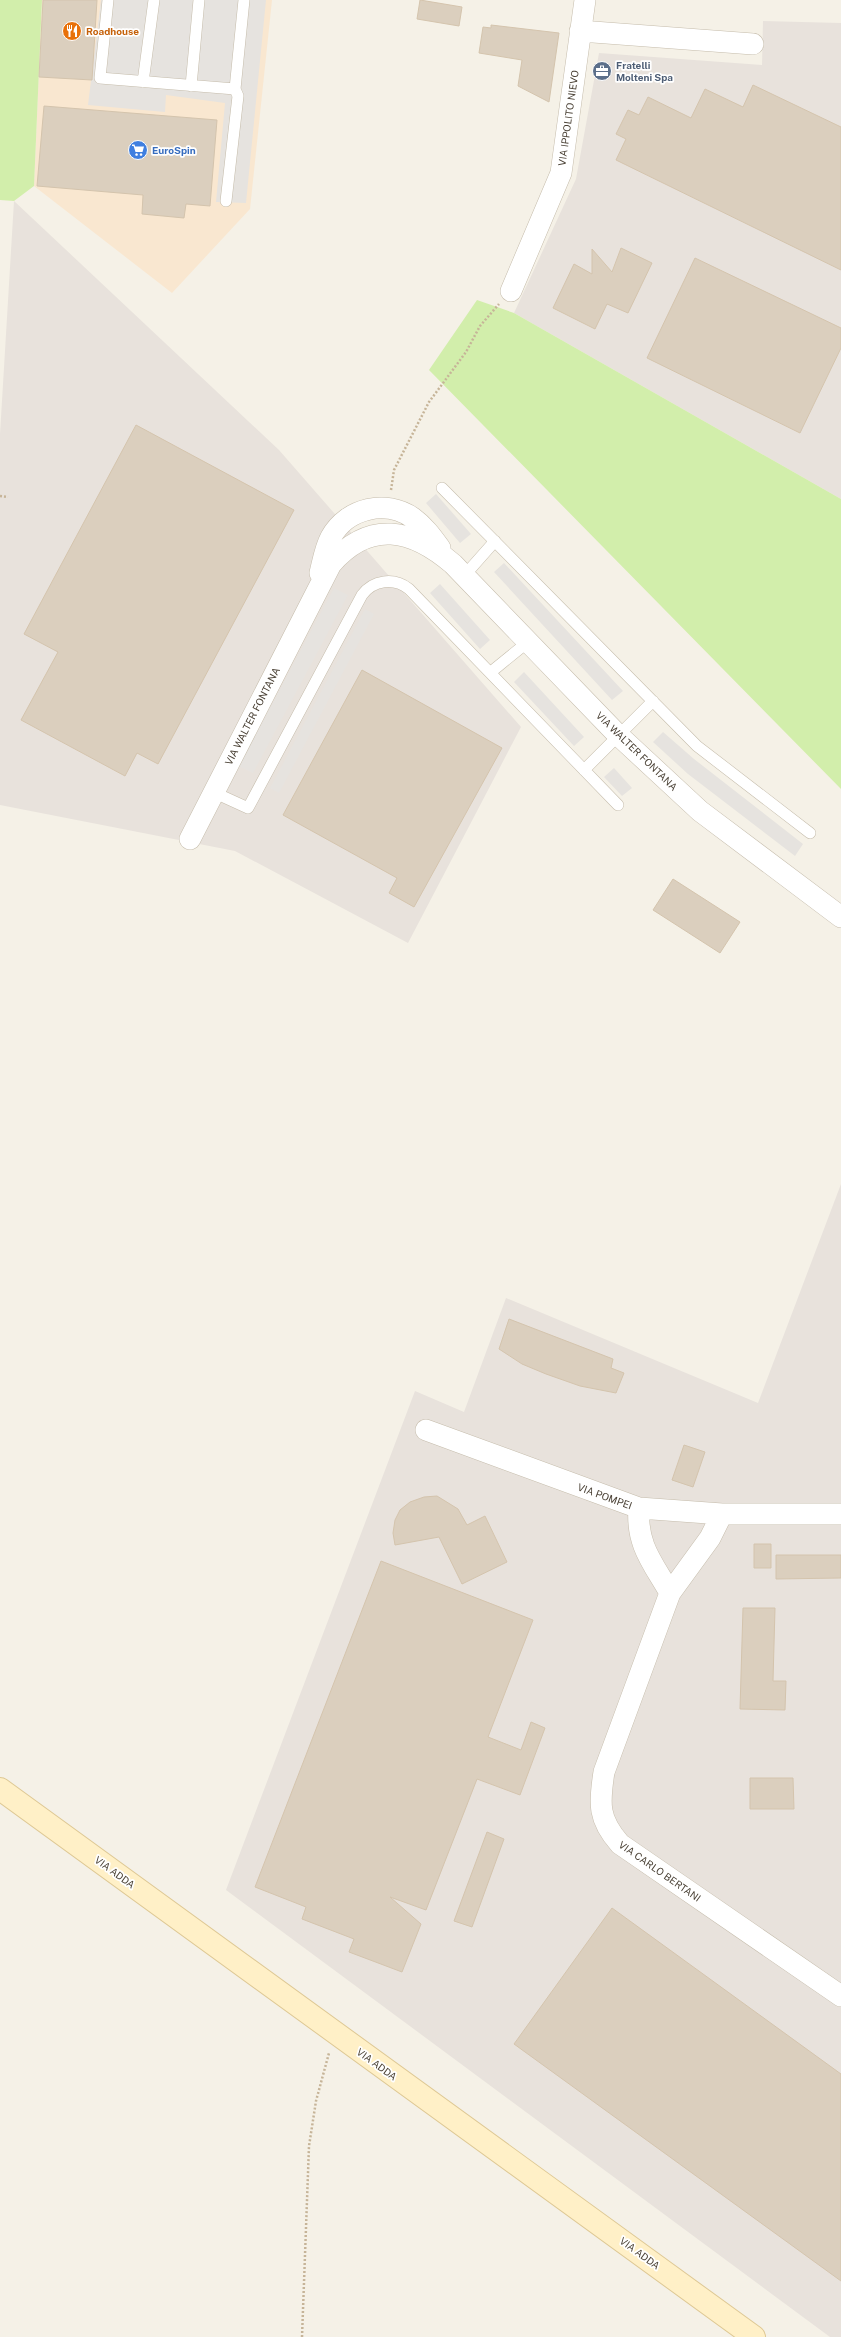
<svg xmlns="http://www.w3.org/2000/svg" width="841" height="2337" viewBox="0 0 841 2337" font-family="'Public Sans',sans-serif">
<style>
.commercial{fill:#f9e7d0}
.industrial{fill:#e8e2dc}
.green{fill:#d2eeab}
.parking{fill:#e6e3df}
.building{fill:#dbcfbe;stroke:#d4c4ad}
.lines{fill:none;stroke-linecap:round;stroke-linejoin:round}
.service-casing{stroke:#c5bcab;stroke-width:12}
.minor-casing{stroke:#c5bcab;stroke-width:22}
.secondary-casing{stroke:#dec894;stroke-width:24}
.path{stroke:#c6b498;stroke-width:2.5;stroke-dasharray:2 2;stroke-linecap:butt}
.service{stroke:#fff;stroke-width:11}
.minor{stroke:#fff;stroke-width:21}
.secondary{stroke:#fff0c7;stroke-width:22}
.labels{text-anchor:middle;stroke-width:3.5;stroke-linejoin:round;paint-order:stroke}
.food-label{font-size:10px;font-weight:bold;fill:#c56008;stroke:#fff;text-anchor:start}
.service-label{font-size:10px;font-weight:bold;fill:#4e5e75;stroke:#fff;text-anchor:start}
.street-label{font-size:10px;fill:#4a4135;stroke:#fff}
.shop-label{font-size:10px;font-weight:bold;fill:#366cbe;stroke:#fff;text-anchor:start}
</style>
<rect width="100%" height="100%" fill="#f5f1e7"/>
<path class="commercial" d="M42,0h230l-22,209 -78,84 -138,-107z"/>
<path class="industrial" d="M763,21l78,2v476l-327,-186 62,-134 23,-126 163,12z
M14,201l265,249 242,277 -113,216 -173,-92 -235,-46v-371z
M841,1184v1153h-11l-604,-447 189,-499 49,21 42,-114 252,105z"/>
<path class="green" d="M0,0h42l-8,186 -20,15 -14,-1z
M477,300l37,13 327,186v290l-412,-419z"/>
<path class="parking" d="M101,0h165l-20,203 -30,-1 9,-99 -59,-8 -1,17 -77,-7z
M436,494l35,40 -11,9 -34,-40z
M504,563l119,128 -11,9 -118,-128z
M440,584l50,56 -10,9 -50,-56z
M334,588l14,7 -95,178 -14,-7z
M365,609l9,5 -95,179 -9,-5z
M524,672l60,65 -10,9 -60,-64z
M663,732l31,27 109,85 -8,12 -107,-82 -35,-32z
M614,768l18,20 -10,8 -18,-19z"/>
<path class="building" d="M43,0h54l-5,80 -53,-3z
M420,0l42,7 -3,19 -42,-7z
M491,25l68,8 -10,69 -31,-16 4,-26 -43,-7 4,-26 8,1z
M753,85l88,42v143l-225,-110 10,-21 -10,-5 12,-24 11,5 9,-18 43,21 14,-29 38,18z
M44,106l173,14 -7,86 -24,-2 -2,14 -42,-4 1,-19 -106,-9z
M621,248l31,15 -24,50 -21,-9 -12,25 -42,-21 21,-44 18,10v-25l20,23z
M695,258l146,70v20l-41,85 -153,-75z
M136,425l158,85 -136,254 -21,-11 -12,23 -104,-56 37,-68 -34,-18z
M362,670l140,78 -88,159 -25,-14 8,-15 -114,-63z
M673,879l67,43 -20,31 -67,-43z
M509,1319l104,40 -2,9 13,5 -8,20 -36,-7 -34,-12 -24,-10 -23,-15z
M684,1445l21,7 -12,35 -21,-7z
M437,1496l21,13 9,16 18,-9 22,46 -45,22 -23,-47 -44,8 -2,-12 2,-13 5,-10 10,-8 14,-5z
M754,1544h17v24h-17z
M776,1555h65v23l-65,1z
M381,1561l152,59 -45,117 33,13 10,-28 14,6 -25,67 -43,-16 -51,131 -36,-13 31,27 -19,48 -53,-20 5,-13 -52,-20 4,-12 -51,-20z
M743,1608h32l-2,73h13l-1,29 -45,-1z
M750,1778h43l1,31h-44z
M487,1832l17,7 -32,88 -18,-6z
M612,1908l229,166v207l-327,-237z"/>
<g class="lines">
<g class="service-casing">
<path id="service" d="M108,0l-8,78 135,11 3,7 -12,105
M143,82l11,-82
M191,86l8,-86
M235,89l9,-89
M442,488l255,258 113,87
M464,576l31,-35
M491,672l38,-31
M584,770l69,-69
M213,792l35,16 114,-213c11,-15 32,-18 47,-6l209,216"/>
</g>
<g class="minor-casing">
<path id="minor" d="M580,31l173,13
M511,291l50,-118 24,-173
M320,573c3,-12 5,-25 11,-36 16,-29 55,-38 82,-19 11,8 19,19 27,30
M190,839l141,-275c39,-45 81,-35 122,0l164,170 83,77 141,106
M426,1430l213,78 83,6h119
M639,1508c-3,37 14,55 31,85
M722,1514l-12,24 -40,55 -66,179c-5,32 -6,47 16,72l221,152"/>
</g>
<g class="secondary-casing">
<path id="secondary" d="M0,1789l754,548"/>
</g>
<path class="path" d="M391,490l3,-20 35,-68 37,-50 14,-26 19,-22
M0,496l8,1
M302,2337l7,-191 7,-45 13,-48"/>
<use href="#service" class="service"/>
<use href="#minor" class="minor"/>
<use href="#secondary" class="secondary"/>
</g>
<defs>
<g id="restaurant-disc" transform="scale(1)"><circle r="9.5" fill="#e8710a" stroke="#fff"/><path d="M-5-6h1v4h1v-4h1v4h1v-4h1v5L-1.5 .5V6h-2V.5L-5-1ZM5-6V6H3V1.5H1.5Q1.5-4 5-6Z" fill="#fff"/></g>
<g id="office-disc" transform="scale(1)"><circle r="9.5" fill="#5c6f8a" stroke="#fff"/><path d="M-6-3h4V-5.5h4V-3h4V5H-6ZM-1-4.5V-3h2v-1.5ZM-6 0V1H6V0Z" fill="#fff"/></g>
<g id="supermarket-disc" transform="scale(1)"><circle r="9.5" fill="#3f7fe0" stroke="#fff"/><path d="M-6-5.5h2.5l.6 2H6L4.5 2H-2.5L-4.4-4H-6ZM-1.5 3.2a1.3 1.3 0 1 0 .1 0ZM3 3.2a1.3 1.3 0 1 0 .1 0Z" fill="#fff"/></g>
</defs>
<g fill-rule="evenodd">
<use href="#restaurant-disc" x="72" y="31"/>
<use href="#office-disc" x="602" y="71"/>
<use href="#supermarket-disc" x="138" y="150"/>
</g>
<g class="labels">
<g class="food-label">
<text x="86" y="35">Roadhouse</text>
</g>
<g class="service-label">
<text x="616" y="69">Fratelli<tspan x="616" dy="12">Molteni Spa</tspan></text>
</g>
<g class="street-label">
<text transform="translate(568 118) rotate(-82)" y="4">VIA IPPOLITO NIEVO</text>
<text transform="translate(252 716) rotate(-63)" y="4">VIA WALTER FONTANA</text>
<text transform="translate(637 751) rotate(44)" y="4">VIA WALTER FONTANA</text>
<text transform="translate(605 1496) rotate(20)" y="4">VIA POMPEI</text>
<text transform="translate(660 1871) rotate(35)" y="4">VIA CARLO BERTANI</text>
<text transform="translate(115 1872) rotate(36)" y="4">VIA ADDA</text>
<text transform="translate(377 2064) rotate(36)" y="4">VIA ADDA</text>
<text transform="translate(640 2253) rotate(36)" y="4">VIA ADDA</text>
</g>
<g class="shop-label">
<text x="152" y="154">EuroSpin</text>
</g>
</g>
</svg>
